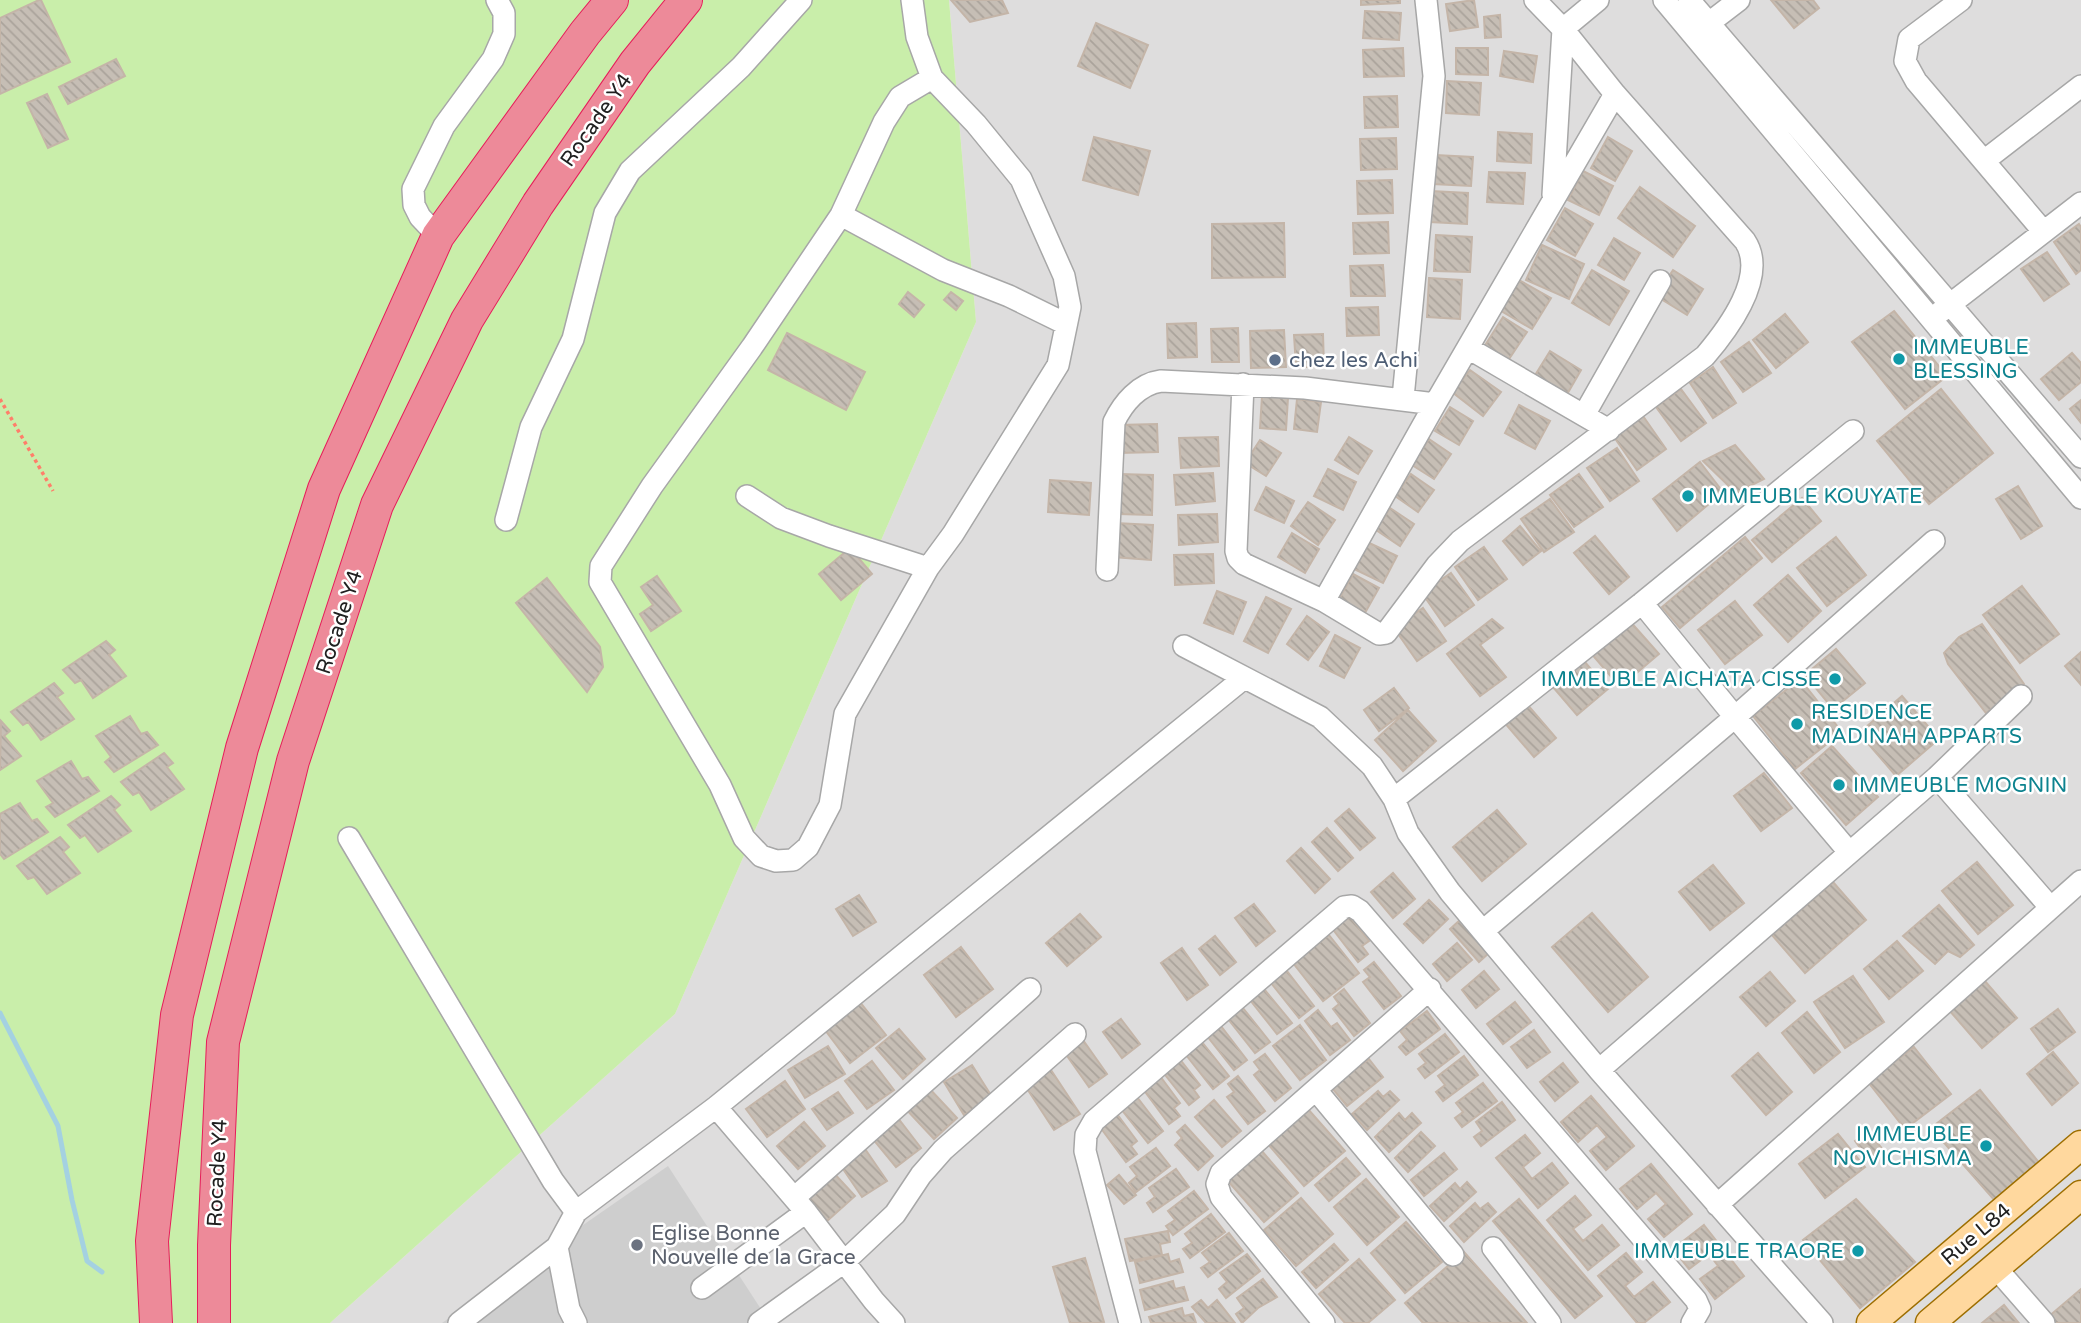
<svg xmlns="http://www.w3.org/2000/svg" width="2081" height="1323" viewBox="0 0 2081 1323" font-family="'Varela Round',sans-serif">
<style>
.residential{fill:#dedddd}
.religious{fill:#cecece}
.grass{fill:#c9eeaa}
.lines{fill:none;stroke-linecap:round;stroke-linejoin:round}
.stream{stroke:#a4d1e1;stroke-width:5}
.building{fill:url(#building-back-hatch);stroke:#c4b5a8;stroke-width:2}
.minor-casing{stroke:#a7a7a7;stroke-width:24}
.major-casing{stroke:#9d6e00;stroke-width:31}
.highway-casing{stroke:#e61d5a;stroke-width:34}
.path{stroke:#ff7e6a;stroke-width:3.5;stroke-dasharray:3.5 3.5;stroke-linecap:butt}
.minor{stroke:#fff;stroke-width:21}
.major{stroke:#ffd89e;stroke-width:28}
.highway{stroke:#ed8a99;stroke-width:32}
.culture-dot{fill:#0f9aa8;stroke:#fff;stroke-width:2.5}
.service-dot{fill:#5c6f8a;stroke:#fff;stroke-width:2.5}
.worship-dot{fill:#6b7280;stroke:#fff;stroke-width:2.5}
.labels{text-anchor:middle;stroke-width:5;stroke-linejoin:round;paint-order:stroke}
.street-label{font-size:21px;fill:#202020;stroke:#fff}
.culture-label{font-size:21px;fill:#0d838f;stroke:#fff;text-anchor:start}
.service-label{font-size:21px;fill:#4e5e75;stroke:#fff;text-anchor:start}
.worship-label{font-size:21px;fill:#5b616d;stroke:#fff;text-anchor:start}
</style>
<defs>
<pattern id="building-back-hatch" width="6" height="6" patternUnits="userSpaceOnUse" patternTransform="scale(1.75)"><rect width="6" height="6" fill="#c6beb5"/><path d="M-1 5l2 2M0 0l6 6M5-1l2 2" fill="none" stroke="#aaa39b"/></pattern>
</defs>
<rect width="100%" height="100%" fill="#f1eee6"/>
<path class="residential" d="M949,0h1132v1323h-1751l345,-309 301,-692z"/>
<path class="religious" d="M668,1166l102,157h-328z"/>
<path class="grass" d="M0,0h949l27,322 -301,692 -345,309h-330z"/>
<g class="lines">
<path class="stream" d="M0,1013l58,113 14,74 15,61 15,11"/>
</g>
<path class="building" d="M39,0h2l29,62 -70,32v-76z
M951,0h51l6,13 -38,9z
M1361,0h39v3l-39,2z
M1474,0l4,27 -28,4 -4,-27z
M1771,0h42l6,8 -25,20z
M1365,11l36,2 -2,27 -36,-2z
M1500,15l1,22 -16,1 -1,-21z
M1096,23l52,22 -18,43 -52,-22z
M1403,48l1,28 -40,1 -1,-27z
M1456,48h32v27l-32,-1z
M1504,51l33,5 -4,26 -33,-6z
M116,59l9,17 -57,28 -9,-17z
M1447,81l34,2 -2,32 -33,-2z
M47,94l21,45 -20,9 -21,-45z
M1397,96l1,31 -33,1 -1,-31z
M1498,132l34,2 -1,29 -34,-2z
M1094,137l56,14 -12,44 -55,-15z
M1608,137l24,14 -17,30 -24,-13z
M1396,138l1,31 -36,1 -1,-31z
M1435,155l38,2 -2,29 -38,-2z
M1583,171l30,15 -14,29 -31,-15z
M1489,172l36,1 -2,31 -36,-2z
M1392,180l1,33 -35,1 -1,-33z
M1640,187l55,39 -22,31 -55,-39z
M1431,191l37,2 -1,31 -37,-2z
M1565,208l28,16 -18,32 -28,-16z
M1388,222l1,31 -35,1 -1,-31z
M1284,223l1,54 -73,1v-54z
M2079,224l2,3v43l-5,4 -22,-32z
M1436,235l36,2 -2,35 -36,-1z
M1614,238l26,15 -16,27 -26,-15z
M1542,245l42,19 -15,35 -43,-19z
M2047,252l22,32 -25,17 -23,-32z
M1383,265l2,31h-34l-1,-30z
M1592,270l37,21 -20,34 -37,-22z
M1673,270l30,19 -16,26 -31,-19z
M1429,278l33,2 -2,39 -33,-2z
M1519,280l32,18 -19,31 -31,-18z
M908,292l16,13 -10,12 -15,-13z
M951,292l12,9 -7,9 -12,-10z
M1378,307l1,28 -32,1 -1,-28z
M1894,311l53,65 -42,33 -53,-67z
M1785,314l23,28 -32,26 -23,-28z
M1503,317l24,15 -20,30 -23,-15z
M1196,323l1,34 -29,1 -1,-34z
M1238,328l1,34h-27l-1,-33z
M1284,330l2,37 -35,1 -1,-37z
M787,333l78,39 -19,38 -78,-40z
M1323,334l1,33h-28l-2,-32z
M1749,342l22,31 -28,19 -22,-30z
M1550,351l31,19 -15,26 -32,-19z
M2072,353l9,10v19l-22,18 -18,-21z
M1713,367l23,36 -23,15 -23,-35z
M1470,370l31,22 -18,24 -31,-24z
M1681,389l25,34 -25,18 -25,-34z
M1941,389l52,64 -64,51 -52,-63z
M1262,396l26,2 -2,32 -26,-2z
M1297,399l24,3 -4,30 -23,-3z
M2081,400v23l-11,-14z
M1519,405l31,16 -15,28 -30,-16z
M1450,407l23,14 -14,24 -24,-14z
M1643,416l23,33 -29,21 -23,-33z
M1157,424l1,28 -39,1 -1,-28z
M1218,437l1,29 -38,2 -2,-30z
M1349,437l23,14 -14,23 -23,-14z
M1429,439l22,15 -17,25 -22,-14z
M1260,440l21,13 -15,23 -21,-13z
M1735,445l29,34 -28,14 -33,-32z
M1617,448l22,33 -29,20 -23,-33z
M1700,462l23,30 -46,39 -24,-32z
M1328,469l28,13 -13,28 -29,-14z
M1213,473l2,28 -39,4 -2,-30z
M1120,474l33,1 -1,40 -33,-1z
M1411,474l23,16 -16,22 -23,-16z
M1579,474l24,33 -29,20 -24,-32z
M1050,480l41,3 -2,32 -41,-3z
M2018,486l24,40 -21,13 -25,-40z
M1266,487l28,14 -10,22 -29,-13z
M1802,498l19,23 -49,41 -20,-22z
M1550,499l24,33 -30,20 -23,-33z
M1308,502l27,18 -17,25 -27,-19z
M1390,508l24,16 -14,22 -24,-16z
M1217,514l1,28 -39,3 -1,-30z
M1115,523l38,2 -2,35 -38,-3z
M1520,526l21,25 -18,14 -20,-24z
M1292,533l27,16 -14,24 -27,-16z
M1595,536l34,41 -20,17 -35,-41z
M1745,537l17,21 -82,70 -18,-21z
M1836,537l30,38 -39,31 -30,-38z
M1365,541l32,15 -14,27 -31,-15z
M1484,547l23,32 -29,21 -23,-33z
M850,548l22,26 -31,26 -22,-26z
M1213,554l1,29 -39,2 -1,-30z
M1451,573l23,32 -29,21 -23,-33z
M1353,574l26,14 -14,25 -26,-14z
M1788,575l33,36 -33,31 -34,-37z
M657,576l24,35 -30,20 -11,-17 13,-9 -12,-18z
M547,578l53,69 3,20 -16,25 -71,-89z
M2022,586l37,48 -39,29 -37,-48z
M1217,591l29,11 -13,32 -29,-11z
M1266,597l25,12 -23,44 -24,-12z
M1735,601l27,34 -37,29 -27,-34z
M1423,608l23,33 -29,20 -23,-33z
M1307,616l22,16 -21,28 -21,-16z
M1492,619l11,9 -23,17 26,32 -26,19 -33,-42z
M1628,619l31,35 -39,33 -30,-35z
M1982,624l42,60 -38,29 -38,-49 -4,-11 15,-16z
M1335,635l25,13 -16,30 -24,-12z
M106,641l9,9 -6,5 17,21 -33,22 -12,-18 -6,3 -12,-13z
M1836,649l29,34 -32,26 -28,-34z
M2081,652v33l-16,-19z
M1584,661l24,28 -31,26 -24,-28z
M1800,679l42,53 -47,37 -42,-53z
M54,683l9,10 -6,4 17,22 -33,21 -13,-18 -5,3 -12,-13z
M1394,688l15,20 -30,23 -15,-21z
M1902,696l37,43 -43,37 -37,-43z
M1526,703l30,35 -22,19 -30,-35z
M1408,710l28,31 -33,30 -28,-31z
M130,716l11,18 6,-2 11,13 -44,27 -9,-10 6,-5 -15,-21z
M1,721l9,10 -6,5 17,20 -21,14z
M1832,746l46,51 -32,28 -45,-52z
M164,753l9,10 -6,4 17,22 -33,21 -12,-18 -6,3 -12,-13z
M71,761l11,18 6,-2 11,14 -44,26 -9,-10 7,-4 -16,-22z
M1764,773l28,35 -31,23 -27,-35z
M111,796l9,9 -6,5 17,21 -33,21 -13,-17 -5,3 -12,-13z
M20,803l12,18 5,-2 11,13 -44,27 -4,-5v-40z
M1349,809l26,29 -15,12 -25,-29z
M1497,810l29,34 -44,37 -29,-34z
M1327,828l26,30 -15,13 -26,-29z
M60,837l9,10 -6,5 17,21 -33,21 -13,-17 -6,2 -11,-13z
M1301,848l29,31 -15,14 -28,-32z
M1977,862l36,43 -35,29 -36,-43z
M1713,865l31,38 -34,27 -31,-38z
M1393,873l22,26 -22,19 -22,-26z
M1833,882l33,38 -61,53 -33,-38z
M859,895l17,27 -23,14 -17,-27z
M1429,900l19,19 -25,24 -19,-19z
M1254,904l21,27 -19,15 -21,-28z
M1939,905l35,40 -14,12 -12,-6 -13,13 -32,-28z
M1592,913l56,64 -40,35 -56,-65z
M1080,914l21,23 -34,29 -21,-23z
M1348,914l21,27 -7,5 6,8 -10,8 -27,-35z
M1460,920l29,33 -10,9 -29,-33z
M1329,935l30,38 -36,28 -30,-38z
M1215,936l21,26 -16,13 -21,-26z
M1897,941l26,30 -34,28 -25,-30z
M1457,943l15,17 -25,21 -14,-17z
M961,947l32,42 -37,28 -32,-42z
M1182,948l26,37 -21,15 -26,-37z
M1374,962l27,34 -17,13 -21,-27 7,-5 -6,-7z
M1287,971l27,35 -15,12 -28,-35z
M1484,971l15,18 -23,19 -14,-18z
M1770,972l25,29 -29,25 -26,-29z
M1853,976l31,46 -39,26 -31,-46z
M1984,980l33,38 -35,30 -33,-38z
M1264,989l28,34 -15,11 -27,-34z
M1344,989l26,34 -16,13 -21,-27 6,-5 -5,-7z
M860,1002l26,33 -36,28 -25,-33z
M1515,1002l16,20 -28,22 -16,-20z
M1243,1008l27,34 -15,11 -27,-34z
M2058,1009l17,23 -27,20 -17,-23z
M1318,1010l13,17 6,-4 13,17 -20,15 -25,-34z
M1427,1011l13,18 -34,26 -7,-8 8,-7 -7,-9z
M1807,1012l33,40 -26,21 -32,-40z
M1121,1019l19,25 -18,14 -19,-26z
M1300,1025l26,35 -26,20 -27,-34z
M1221,1026l26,34 -13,10 -27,-34z
M899,1029l26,30 -22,20 -27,-31z
M1534,1030l16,22 -23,16 -16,-21z
M1445,1034l14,18 -34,26 -7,-9 8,-6 -7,-9z
M1083,1040l24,34 -18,13 -24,-34z
M1202,1042l27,34 -16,13 -27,-34z
M828,1046l17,28 -40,24 -17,-28z
M1914,1047l37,47 -46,35 -37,-47z
M2053,1052l25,31 -26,22 -25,-31z
M1758,1053l34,39 -26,23 -34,-39z
M1265,1054l26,34 -16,13 -21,-26 6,-5 -6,-8z
M1464,1056l14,19 -35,26 -7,-9 9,-7 -7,-9z
M1179,1058l21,27 -6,5 5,7 -10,8 -27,-34z
M1369,1059l14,18 -36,29 -15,-18z
M872,1061l22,29 -27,19 -22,-28z
M1563,1063l15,19 -23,19 -15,-19z
M972,1065l20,32 -28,18 -20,-33z
M1049,1067l31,47 -26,16 -30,-46z
M1160,1076l20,27 -6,5 6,8 -11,8 -26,-35z
M1238,1076l27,35 -17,13 -21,-27 7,-5 -6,-8z
M785,1081l20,28 -38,28 -21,-28z
M1483,1083l14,18 -35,26 -7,-9 8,-6 -7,-9z
M927,1086l30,32 -23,21 -30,-32z
M1980,1090l61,75 -46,36 -64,-73z
M1378,1091l5,6 7,-6 9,9 -32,30 -15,-16z
M838,1092l15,21 -26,17 -15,-21z
M1591,1096l43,50 -28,24 -16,-19 17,-14 -10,-12 -19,17 -17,-20z
M1137,1097l26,34 -15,12 -27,-34z
M1214,1100l27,31 -19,16 -27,-30z
M1502,1102l13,18 -34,26 -7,-9 8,-6 -6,-9z
M1307,1108l38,43 -41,35 -37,-43z
M1399,1113l6,7 7,-7 9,10 -32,29 -14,-15z
M1117,1114l20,27 -6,5 6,8 -11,8 -26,-35z
M898,1118l23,30 -25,19 -24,-29z
M804,1122l21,24 -27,23 -21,-23z
M1185,1125l28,31 -15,14 -23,-25 7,-7 -5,-6z
M1868,1131l16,20 -14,10 -15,-20z
M1421,1132l14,14 -27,26 -13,-14z
M1838,1134l27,33 -40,31 -26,-34z
M1525,1135l15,18 -17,14 9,12 20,-16 16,20 -30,25 -42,-50z
M863,1146l24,35 -25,16 -23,-34z
M1156,1148l14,18 -34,26 -7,-9 8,-7 -7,-9z
M1261,1150l37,43 -34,29 -37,-42z
M1444,1153l13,16 -33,27 -13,-16z
M1346,1158l14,16 -31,27 -14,-16z
M1651,1164l41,50 -28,23 -16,-18 18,-15 -10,-11 -19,16 -17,-20z
M1176,1169l13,18 -36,25 -6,-9 8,-6 -6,-9z
M831,1170l24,26 -28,25 -23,-27z
M1119,1175l17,20 -12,9 -17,-19z
M1366,1179l33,38 -32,28 -33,-38z
M1467,1182l9,10 -32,29 -14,-15 25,-23 5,6z
M1194,1191l14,18 -35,26 -7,-9 9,-6 -7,-9z
M1575,1196l16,19 -18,14 10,12 19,-16 17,20 -31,25 -41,-50z
M1301,1198l32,36 -37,32 -32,-36z
M1519,1199l83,97 -27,22 -82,-97z
M1856,1199l59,63 -55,46 -57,-68z
M1475,1203l5,6 8,-6 8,9 -32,30 -14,-16z
M1211,1214l14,18 -35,26 -7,-9 9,-6 -7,-9z
M1406,1222l36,40 -37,31 -34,-40z
M1704,1225l40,51 -29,23 -15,-20 18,-13 -9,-12 -20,15 -16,-20z
M1168,1231l2,11 -10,2 2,11 -32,6 -5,-22z
M1229,1233l14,18 -35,26 -7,-9 9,-6 -8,-9z
M1334,1244l14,16 -32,28 -14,-16z
M1464,1252l63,71h-104l-18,-20z
M1626,1253l16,19 -17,14 9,11 19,-15 17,20 -26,21h-7l-39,-47z
M1168,1254l2,8 9,-3 4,13 -43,11 -5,-21z
M1247,1254l13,17 -34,27 -7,-9 8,-7 -7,-9z
M1085,1258l19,64 -4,1h-30l-17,-56z
M1359,1259l36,41 -27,23h-23l-26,-29z
M1263,1279l14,18 -19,11 -16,15 -6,-9 8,-6 -7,-10z
M1173,1281l2,8 9,-2 4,13 -43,10 -5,-20z
M2081,1289v34h-28l-5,-6z
M1201,1300l7,8 9,-8 18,23h-29l-14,-16z
M2004,1305l14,17 -36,1z
M1182,1308l2,8 9,-2 3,9h-45l-2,-6z"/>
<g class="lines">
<g class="minor-casing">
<path id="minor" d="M912,0l5,37 15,41 44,46 45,55 43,97 6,31 -12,58 -105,169 -25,34 -83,146 -15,91 -22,42 -15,13 -17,1 -15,-5 -17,-18 -24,-53 -120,-203 1,-16 51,-80 100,-139 89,-132 43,-93 16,-25 32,-19
M1664,0l417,498
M1689,0l392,457
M1961,0l-52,39 -4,22 11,20 127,150
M1709,23l30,-23
M1984,161l97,-75
M1553,195l10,-166 35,-29
M841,215l102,55 66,26 57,28
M438,236l-18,-19 -6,-12 -1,-16 31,-63 49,-67 11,-25v-21l-7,-13
M1939,313l142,-110
M1468,348l141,82
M1243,384l-7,167 2,7 6,6 80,37 55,33 7,-1 51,-68 23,-24 245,-185c23,-27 63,-80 40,-115l-130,-147 -52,-65 -28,-29
M1403,398l31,-322 -8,-76
M1584,415l76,-134
M747,496l34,22 48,18 99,32
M506,520l25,-93 42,-88 32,-126 25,-42 111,-104 60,-67
M1107,570l7,-148c9,-19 25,-38 47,-41l144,7 130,16
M1324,601l111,-197 180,-310
M1642,603l93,114 114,135
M1184,646l136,71 52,49 22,33 14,34 42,59 149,178 223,253
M1937,777l113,130
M1394,799l248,-196 211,-172
M349,838l204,343 23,31
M1483,931l252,-214 199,-176
M1599,1070l338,-293 84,-81
M1316,1090l137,165
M716,1107l90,105 68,89 20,22
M794,1198l236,-209
M1717,1205l364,-324
M1493,1248l57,75
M1996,1268l48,55
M702,1288l104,-76
M459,1323l98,-76
M576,1323l-7,-14 -12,-62 19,-35 140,-105 528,-429
M759,1323l85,-61 51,-48 26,-39 22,-25 132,-116
M1130,1323l-45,-172 1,-16 8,-14 250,-214 8,-1 8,5 336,389 4,9 -8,14
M1324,1323l-103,-126 -4,-13 4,-11 209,-184"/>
</g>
<g class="major-casing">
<path id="major" d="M1871,1323l210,-178
M1930,1323l151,-128"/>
</g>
<g class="highway-casing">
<path id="highway" d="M156,1323l-4,-82 25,-226 65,-267 82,-259 114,-253 147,-203 27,-33
M214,1323v-78l9,-203 70,-281 84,-256 90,-185 71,-116 97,-141 51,-63"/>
</g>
<path class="path" d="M0,399l53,92"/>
<use href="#minor" class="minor"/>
<use href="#major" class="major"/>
<use href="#highway" class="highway"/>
</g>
<g class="culture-dot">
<circle cx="1899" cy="359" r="7"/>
<circle cx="1688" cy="496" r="7"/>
<circle cx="1835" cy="679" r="7"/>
<circle cx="1797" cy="724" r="7"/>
<circle cx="1839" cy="785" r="7"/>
<circle cx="1986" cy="1146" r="7"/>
<circle cx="1858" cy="1251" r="7"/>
</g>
<circle class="service-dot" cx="1275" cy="360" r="7"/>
<circle class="worship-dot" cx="637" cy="1245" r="7"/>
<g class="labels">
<g class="street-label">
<text transform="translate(596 120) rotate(-55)" y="7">Rocade Y4</text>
<text transform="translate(339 622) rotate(-72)" y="7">Rocade Y4</text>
<text transform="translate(217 1173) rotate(-87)" y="7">Rocade Y4</text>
<text transform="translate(1976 1234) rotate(-40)" y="7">Rue L84</text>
</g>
<g class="culture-label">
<text x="1913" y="354">IMMEUBLE<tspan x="1913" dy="24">BLESSING</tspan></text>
<text x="1702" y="503">IMMEUBLE KOUYATE</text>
<text x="1821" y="686" text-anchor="end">IMMEUBLE AICHATA CISSE</text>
<text x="1811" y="719">RESIDENCE<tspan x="1811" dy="24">MADINAH APPARTS</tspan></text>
<text x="1853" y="792">IMMEUBLE MOGNIN</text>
<text x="1972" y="1141" text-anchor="end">IMMEUBLE<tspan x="1972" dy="24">NOVICHISMA</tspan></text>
<text x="1844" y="1258" text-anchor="end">IMMEUBLE TRAORE</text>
</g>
<g class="service-label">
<text x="1289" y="367">chez les Achi</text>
</g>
<g class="worship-label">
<text x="651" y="1240">Eglise Bonne<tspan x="651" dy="24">Nouvelle de la Grace</tspan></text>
</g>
</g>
</svg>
